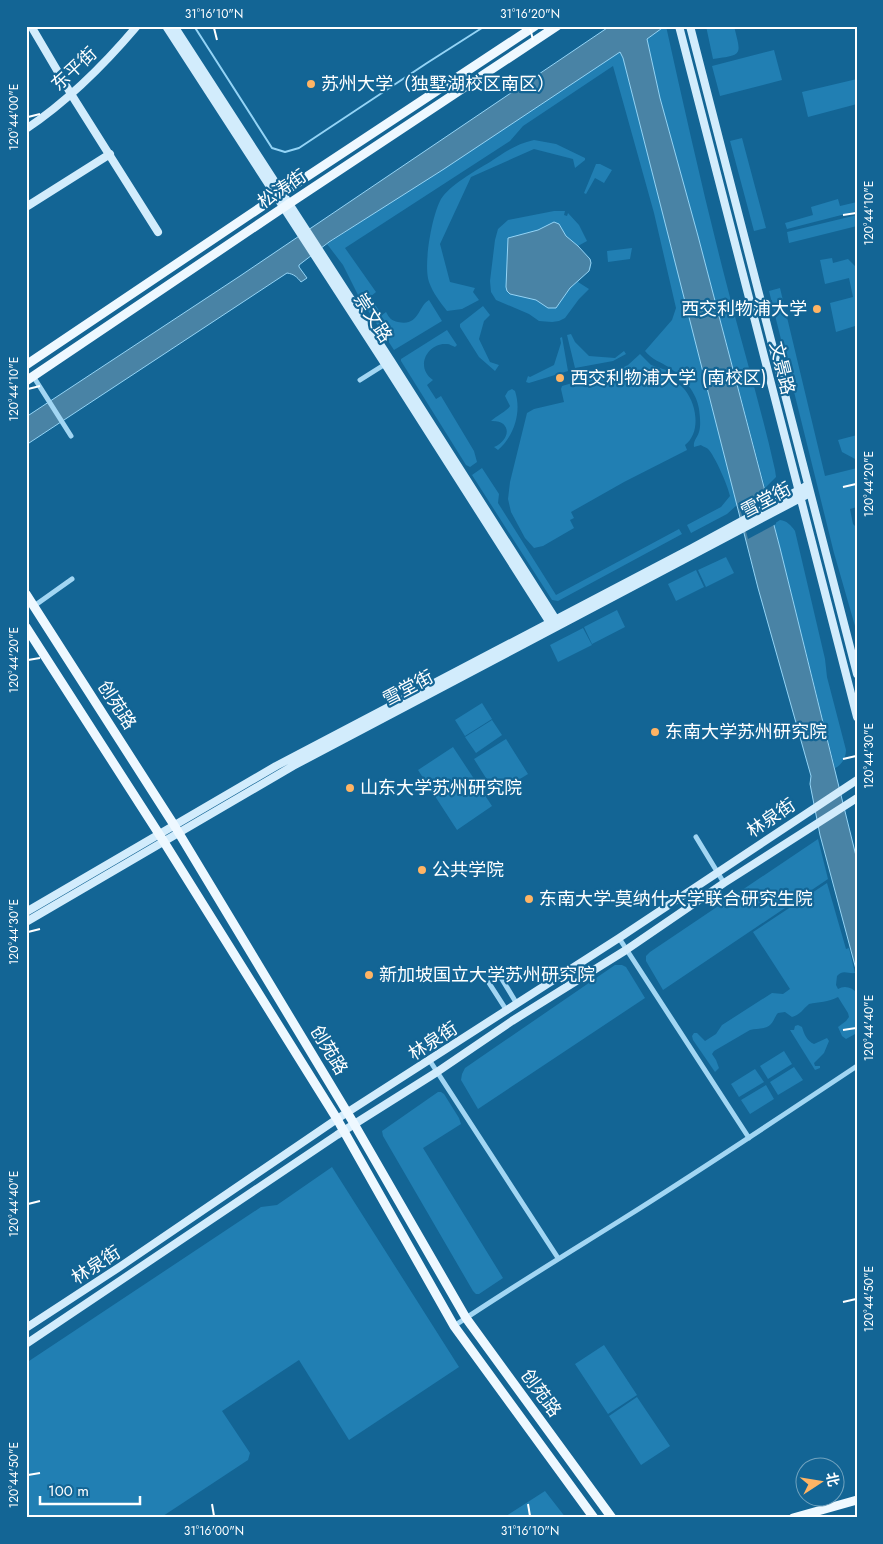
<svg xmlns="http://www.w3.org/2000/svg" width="883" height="1544" viewBox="0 0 883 1544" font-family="Jost,'Noto Sans SC',sans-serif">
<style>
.green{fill:#217fb3}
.water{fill:#4983a5;stroke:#94d4f6}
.pier{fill:#136595}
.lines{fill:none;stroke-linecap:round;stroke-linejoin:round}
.stream{stroke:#94d4f6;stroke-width:2}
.street{stroke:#a2d6f3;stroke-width:5}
.secondary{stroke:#d2ecfc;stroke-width:8}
.primary{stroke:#eef8ff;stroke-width:9}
.ticks{fill:none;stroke:#fff;stroke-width:2}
.poi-dot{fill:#ffb464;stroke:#136595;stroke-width:2}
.labels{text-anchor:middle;stroke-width:4.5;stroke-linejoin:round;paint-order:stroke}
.street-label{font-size:18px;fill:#fff;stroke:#136595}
.poi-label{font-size:18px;fill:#fff;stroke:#136595;text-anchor:start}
.neatline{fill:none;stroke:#fff;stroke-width:2}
.ticks-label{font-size:12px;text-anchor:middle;fill:#fff}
</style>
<rect width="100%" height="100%" fill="#136595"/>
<path class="green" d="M665,26h1c19,86 38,171 60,256 16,63 35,125 49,188l1,7 -11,11 -67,-252 -38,-138 -13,-59z
M706,26h28c7,29 10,29 -21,33z
M774,50l8,30 -62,16 -8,-30z
M620,52l3,6 114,447 -10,9 -36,19 -4,-8 34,-18 9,-11c-2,-10 -15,-40 -22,-47 -1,-1 -6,-3 -7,-4l-7,2c-1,-6 3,-9 5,-15 2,-7 1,-15 0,-23 -2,-16 -16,-32 -29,-41 -9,-6 -18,-8 -25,-17l27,-31 4,-12 -22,-95 -41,-147 -90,60 -13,15 -165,107 31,44 -6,5 12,18 4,-3c3,6 6,9 12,10 21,5 20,-16 31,-22l13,21 -48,29 -35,-53 -16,-32 -16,-21z
M857,79v25l-49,13 -6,-25z
M742,138l24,90 -12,3 -24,-90z
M534,140l22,4 29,14v2l-10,8 -2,-9 -39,-10 -63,28 -31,67 10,38 25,6 -2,4 6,8 -17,9 -15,2c-7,-9 -14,-18 -18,-29 -6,-17 3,-67 12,-83 9,-14 34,-28 49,-37 15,-10 26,-18 44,-22z
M596,164h4l12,6 -8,13 -9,-5 -9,16 -2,-1z
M838,199l2,7 17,-4v9l-70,18 -2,-6 28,-8 -2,-8z
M554,211h11l-1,4 3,1 1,-3 11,12 8,16 -9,5 12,13 1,9 -13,14 11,7 -10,10 -14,19 -6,3 -7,1 -13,-1 -10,-7 -33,-14 -5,-8 -1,-11 5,-41 3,-11 10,-9z
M857,215v11l-68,17 -2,-11z
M632,248l-2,11 -22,3 -1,-11z
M832,258l1,5 15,-4 9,9v53l-2,5 -19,6 -6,-29 23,-6 -4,-19 -24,6 -5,-24z
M780,288l45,188 32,-8v39l-7,2 3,15 4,4v8l-2,2h2v95l-23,-80 -65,-262z
M483,306l7,9 -6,6 -5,18 11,23 9,3 -4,6 -16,-14 -19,-30v-3z
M447,330l10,15 -2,2c-3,-1 -5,-3 -8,-3 -19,-2 -33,23 -14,36l-6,5 9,14 5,-3 33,55 3,11 -7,5 -4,-2 -65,-104v-2z
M571,334l4,8 14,14 26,2 9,-7 2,3 -13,7 -38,7 -8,-33z
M562,337l6,34 -39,12 -3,-1 2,-6 2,1 24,-12 7,-22 -1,-5z
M640,354l11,11 15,5 8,7 -1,2c4,4 9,7 12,11 12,15 16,43 0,55l2,5 -63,32 -53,30 3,6 -4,2 4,8 -31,18 -9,2 -9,-10 -14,-26 -3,-13 2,-17 17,-69 7,-4 30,-7 -3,-13 1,-3 58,-17 8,-4z
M512,389l3,2c7,21 -1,45 -17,59l-4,-3c17,-7 18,-27 -3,-26 5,-5 16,-10 19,-15l-5,-10 3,-5z
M857,435v25l-15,-8 -4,-12z
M482,468l17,26 -1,9 58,92 123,-66 3,5 -124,67 -6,-1 -80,-125z
M780,520c7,1 11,5 15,11l30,128 2,18 19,73c0,7 -4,15 -11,18l-61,-244z
M726,557l8,16 -28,14 -8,-17z
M696,570l8,17 -28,14 -8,-17z
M617,610l8,17 -33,17 -8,-17z
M583,628l9,17 -34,17 -8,-17z
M482,703l10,16 -27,17 -10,-16z
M492,720l10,15 -26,18 -11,-16z
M506,739l22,35 -32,20 -22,-35z
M453,747l39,59 -35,24 -39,-60z
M818,839l10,40 -165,111 -17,-29v-5l4,-4z
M827,883l19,66 3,-1 6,25c-7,1 -12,-4 -18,3l-1,9 2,4c6,-4 14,-2 19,4v40l-11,6 -4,-3 -4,-9 8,-6 3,-4 -1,-4 -10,-16c-10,5 -19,5 -29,7 -6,5 -9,11 -17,13l-7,-5 -7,1c-3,3 -4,8 -7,11 -5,6 -14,4 -21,6l-36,21 -2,3 4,6 3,8 -4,4 -22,-32 -1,-4 2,-3h3l8,8 11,-7 6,-9 50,-32 11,1 7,-5 -37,-57z
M615,965h7l4,2 19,31 -167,111 -17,-29 1,-6 3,-6z
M798,1025l4,2c2,7 5,14 12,17l13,-6 2,3 -5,12 -10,10 1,3h5v2l-5,2 -25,-40h4l1,-4z
M784,1051l8,13 -24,15 -8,-13z
M794,1067l9,13 -25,15 -8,-13z
M755,1069l9,13 -25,15 -8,-13z
M766,1085l8,14 -24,15 -9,-14z
M438,1092h3l3,2 15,24 2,6 -38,24 80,130 -24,16h-3l-3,-3 -90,-155 -1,-5z
M332,1167l127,200 -110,73 -50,-80 -77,51 28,42 -2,7 -88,58h-134v-155l235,-156 16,-2z
M604,1345l33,50 -29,19 -33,-50z
M637,1397l33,49 -29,19 -32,-49z
M545,1491l21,27h-63z"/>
<path class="water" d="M610,26h55l-18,13 13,59 38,138 82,312 77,312v113l-37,-138 -10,-51 1,-8 -53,-188 -135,-530 -3,-6 -176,117 -115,73 -30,23v2l8,11 -6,4c-4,-5 -7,-8 -14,-9l-261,172v-28l214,-141z
M554,222l5,2 7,12 12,10 12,13 1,4 -2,8 -19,17 -14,20h-8l-12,-8 -26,-6 -3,-3 -1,-4 2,-49 30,-8z"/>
<path class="pier" d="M767,490l9,34 -28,15 -9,-35z"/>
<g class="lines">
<path class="stream" d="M194,26l78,122 13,4 14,-4 128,-85 58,-37"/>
<path class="street" d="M33,376l38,60
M360,380l27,-17
M34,606l38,-27
M696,837l28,46
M619,938l130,200
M500,976l17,28
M489,983l18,28
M430,1061l128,197
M454,1326c55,-37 111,-71 167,-106 80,-50 158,-102 236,-154"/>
<path class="secondary" d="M31,26l40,68 87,138
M166,26l219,338 167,262
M174,26l217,335 167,262
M679,26l178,691
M690,26l167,648
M26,129c42,-28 78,-64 111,-103
M26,207l84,-53
M26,912l250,-146 416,-218 116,-63
M26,922l267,-156 517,-273
M26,1328l95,-62 216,-147 282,-181 238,-158
M26,1344l311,-209 100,-63 75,-51 114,-71 98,-67 133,-85"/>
<path class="primary" d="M26,365l250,-168 259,-171
M26,381l264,-178 267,-177
M26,594l148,231 179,297 113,196 146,200
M26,627l133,207 178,285 117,207 140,192
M793,1518l64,-18"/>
</g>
<path class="ticks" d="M214,28l3,12M530,28l3,12M28,117l12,-3M843,215l13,-2M28,389l12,-3M843,487l13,-3M28,660l12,-2M843,759l13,-3M28,932l12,-3M843,1030l13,-2M28,1204l12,-3M843,1302l13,-3M28,1475l12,-2M212,1504l2,12M528,1504l2,12"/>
<g class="poi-dot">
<circle cx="311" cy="84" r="5"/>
<circle cx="817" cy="309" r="5"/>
<circle cx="560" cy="378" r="5"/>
<circle cx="655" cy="732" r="5"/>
<circle cx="350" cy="788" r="5"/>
<circle cx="422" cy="870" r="5"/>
<circle cx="529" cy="899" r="5"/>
<circle cx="369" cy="975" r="5"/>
</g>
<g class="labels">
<g class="street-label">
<text transform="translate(74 69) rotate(-43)" y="6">东平街</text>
<text transform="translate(282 189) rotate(-34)" y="6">松涛街</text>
<text transform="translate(373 318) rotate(57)" y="6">崇文路</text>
<text transform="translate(782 368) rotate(76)" y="6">文景路</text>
<text transform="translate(766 500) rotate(-28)" y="6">雪堂街</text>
<text transform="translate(408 688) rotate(-28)" y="6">雪堂街</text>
<text transform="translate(117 705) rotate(57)" y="6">创苑路</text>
<text transform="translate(771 818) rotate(-34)" y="6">林泉街</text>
<text transform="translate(433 1041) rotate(-33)" y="6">林泉街</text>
<text transform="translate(329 1050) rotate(59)" y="6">创苑路</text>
<text transform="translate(96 1265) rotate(-33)" y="6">林泉街</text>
<text transform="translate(541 1393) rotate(54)" y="6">创苑路</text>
</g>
<g class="poi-label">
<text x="321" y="90">苏州大学（独墅湖校区南区）</text>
<text x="807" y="315" text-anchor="end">西交利物浦大学</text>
<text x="570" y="384">西交利物浦大学 (南校区)</text>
<text x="665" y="738">东南大学苏州研究院</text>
<text x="360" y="794">山东大学苏州研究院</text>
<text x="432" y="876">公共学院</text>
<text x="539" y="905">东南大学-莫纳什大学联合研究生院</text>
<text x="379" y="981">新加坡国立大学苏州研究院</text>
</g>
</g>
<rect width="883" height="1544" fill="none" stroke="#136595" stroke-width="55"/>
<g transform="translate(820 1482) rotate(78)"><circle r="24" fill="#136595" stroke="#71a3bf"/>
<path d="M0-4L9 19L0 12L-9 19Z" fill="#ffb464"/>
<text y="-8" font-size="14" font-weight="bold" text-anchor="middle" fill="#ffffff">北</text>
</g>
<path d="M40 1496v8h100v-8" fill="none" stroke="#ffffff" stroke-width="2.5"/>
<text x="48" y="1496" font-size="15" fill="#ffffff" stroke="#136595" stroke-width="4" paint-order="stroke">100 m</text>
<rect x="28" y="28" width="828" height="1488" class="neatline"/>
<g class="ticks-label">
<text x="214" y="18">31°16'10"N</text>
<text x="530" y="18">31°16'20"N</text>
<text transform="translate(14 117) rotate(-90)" y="4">120°44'00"E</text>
<text transform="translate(869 213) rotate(-90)" y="4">120°44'10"E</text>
<text transform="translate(14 389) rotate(-90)" y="4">120°44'10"E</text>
<text transform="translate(869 484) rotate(-90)" y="4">120°44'20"E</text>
<text transform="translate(14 660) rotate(-90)" y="4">120°44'20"E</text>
<text transform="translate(869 756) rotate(-90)" y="4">120°44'30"E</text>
<text transform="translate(14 932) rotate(-90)" y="4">120°44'30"E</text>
<text transform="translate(869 1028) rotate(-90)" y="4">120°44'40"E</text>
<text transform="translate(14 1204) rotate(-90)" y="4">120°44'40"E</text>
<text transform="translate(869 1299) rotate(-90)" y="4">120°44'50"E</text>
<text transform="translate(14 1475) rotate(-90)" y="4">120°44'50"E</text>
<text x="214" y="1535">31°16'00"N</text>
<text x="530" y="1535">31°16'10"N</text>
</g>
</svg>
